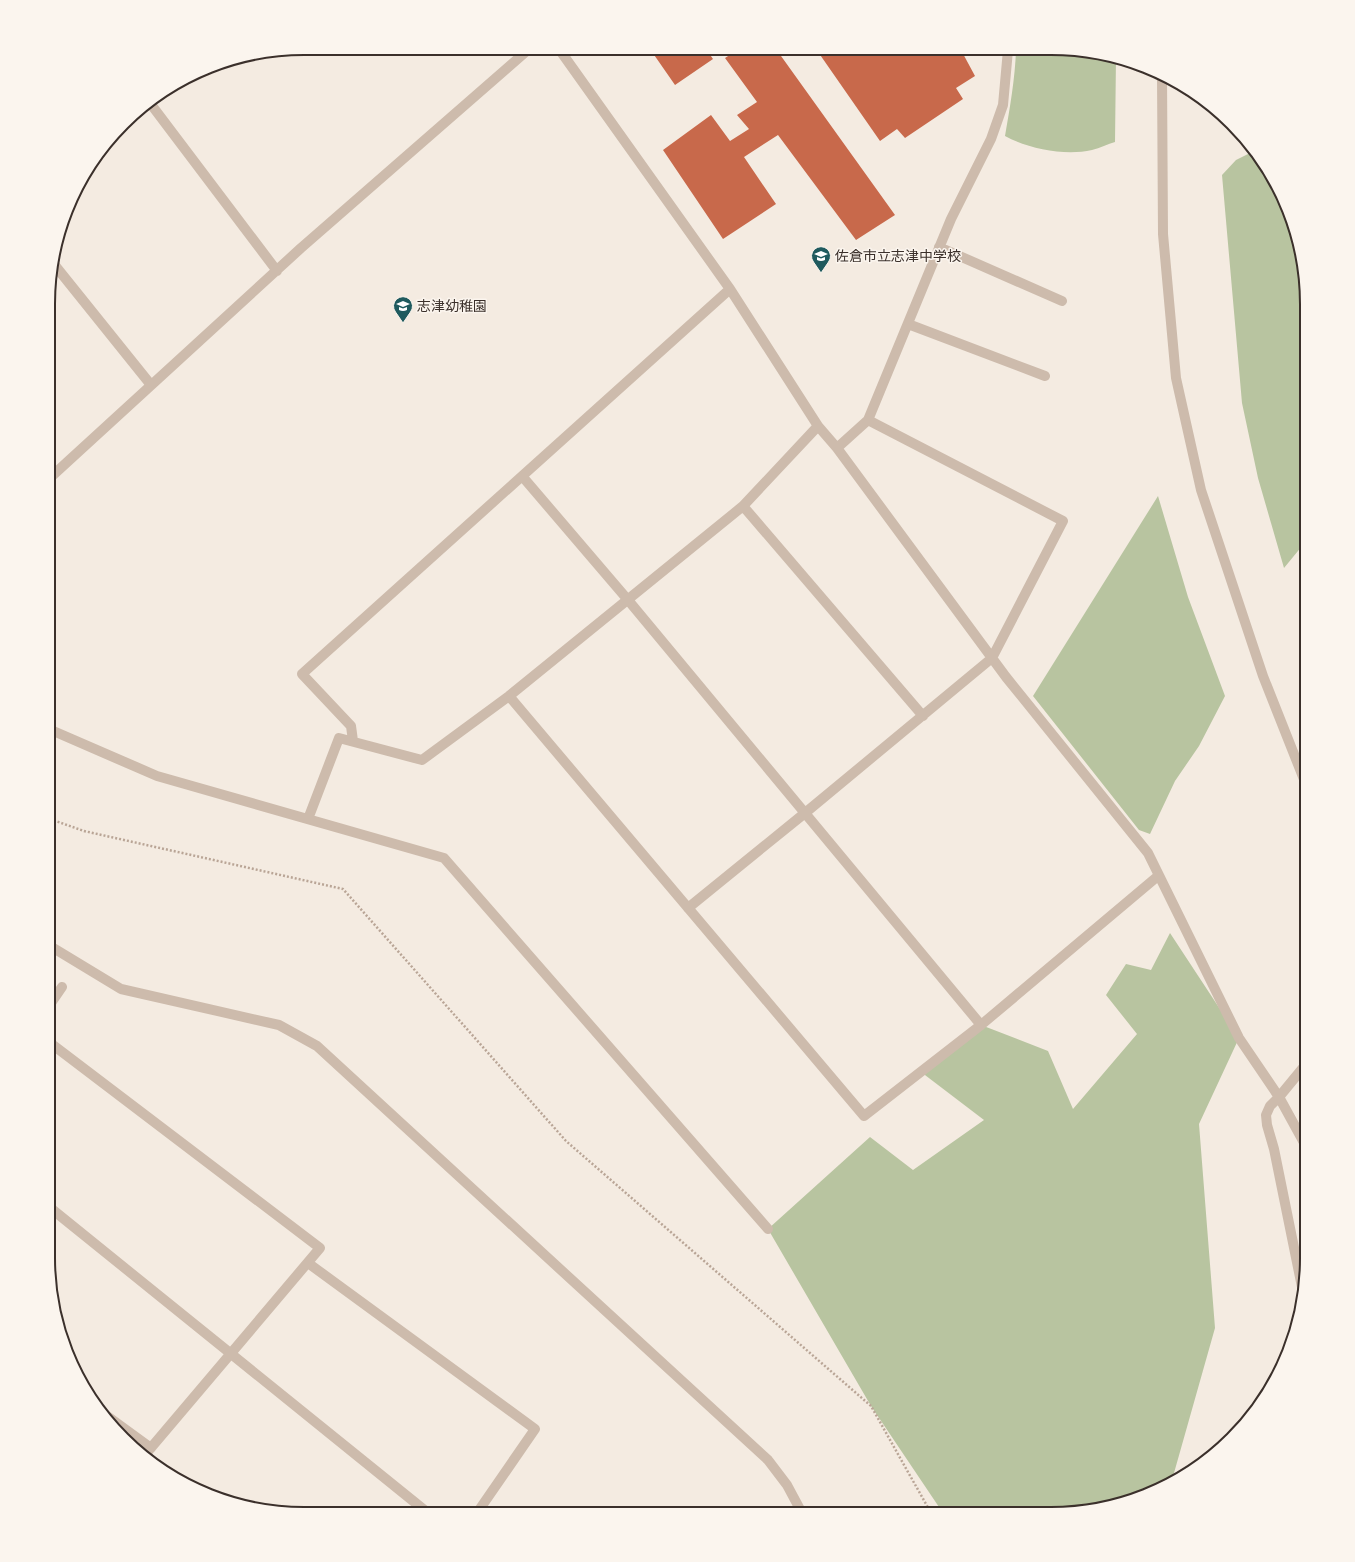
<svg xmlns="http://www.w3.org/2000/svg" width="1355" height="1562" viewBox="0 0 1355 1562" font-family="'Asap Condensed','Noto Sans JP',sans-serif">
<style>
.green{fill:#b8c4a0}
.building{fill:#c8694b}
.lines{fill:none;stroke-linecap:round;stroke-linejoin:round}
.path{stroke:#b9a596;stroke-width:2.5;stroke-dasharray:2 2;stroke-linecap:butt}
.minor{stroke:#cdbbac;stroke-width:10}
.labels{text-anchor:middle;stroke-width:3;stroke-linejoin:round;paint-order:stroke}
.poi-label{font-size:14px;fill:#3b302b;stroke:#fbf5ee;text-anchor:start}
.rim{fill:none;stroke:#3b302b;stroke-width:2}
</style>
<rect width="100%" height="100%" fill="#f4ebe1"/>
<path class="green" d="M1016,50h69l31,7 -1,85c-7,2 -15,6 -23,8 -27,6 -63,-1 -87,-14 5,-29 10,-57 11,-86z
M1254,151l19,25 25,62 9,66v236l-23,28 -26,-90 -16,-75 -20,-228 14,-15z
M1158,496l30,101 37,99 -26,50 -24,35 -25,53 -11,-4 -106,-134z
M1170,933l69,105 -40,86 16,204 -41,145 -11,14 -30,13 -65,13h-125l-72,-107 -103,-177 102,-92 43,33 71,-50 -63,-48 60,-47 67,26 25,58 64,-75 -31,-39 20,-31 25,6z"/>
<path class="building" d="M650,49h56l7,10 -38,26z
M739,49h37l119,166 -39,25 -78,-105 -34,22 32,47 -53,35 -60,-89 48,-35 19,26 19,-12 -12,-14 20,-13 -32,-44z
M816,49l145,1 14,26 -19,12 7,11 -58,39 -8,-9 -17,12z"/>
<g class="lines">
<path class="path" d="M50,819l34,12 259,58 223,252 305,265 60,107"/>
<path class="minor" d="M559,49l171,240 88,137 19,22 169,229 142,176 91,185 40,59 28,51
M1162,76l1,158 13,144 25,112 62,186 44,111
M150,103l127,168
M939,247l123,54
M53,263l98,122
M908,324l137,52
M837,448l31,-28 83,-201 40,-80 12,-34 5,-55
M52,476l249,-228 228,-199
M522,476l106,124 353,425
M743,506l180,210
M509,696l355,420 117,-91 177,-149
M51,730l106,46 287,82 324,371
M353,741l-2,-15 -49,-52 428,-385
M308,819l31,-81 83,22 87,-64 234,-190 75,-80
M688,908l117,-95 187,-155 71,-137 -195,-101
M50,946l71,43 158,36 38,21 451,414 19,25 15,28
M49,1006l13,-19
M49,1042l271,206 -176,208
M48,1206l380,307
M308,1263l227,166 -58,84
M1303,1292l-29,-143 -7,-24 -1,-10 4,-9 9,-9 28,-34
M103,1413l48,35"/>
</g>
<defs>
<g id="school-pin" transform="scale(1)"><path d="M0 17L-7.5 6A9.5 9.5 0 1 1 7.5 6Z" fill="#1f5a5e" stroke="#fbf5ee"/><path d="M0-5L7-2L0 1L-7-2ZM-4 1L0 2.5L4 1V4Q0 6-4 4Z" fill="#fff"/></g>
</defs>
<g fill-rule="evenodd">
<use href="#school-pin" x="821" y="256"/>
<use href="#school-pin" x="403" y="306"/>
</g>
<g class="labels">
<g class="poi-label">
<text x="835" y="261">佐倉市立志津中学校</text>
<text x="417" y="311">志津幼稚園</text>
</g>
</g>
<path d="M0 0H1355V1562H0ZM304 55H1051A249 249 0 0 1 1300 304V1258A249 249 0 0 1 1051 1507H304A249 249 0 0 1 55 1258V304A249 249 0 0 1 304 55Z" fill="#fbf5ee" fill-rule="evenodd"/>
<path class="rim" d="M304 55H1051A249 249 0 0 1 1300 304V1258A249 249 0 0 1 1051 1507H304A249 249 0 0 1 55 1258V304A249 249 0 0 1 304 55Z"/>
</svg>
